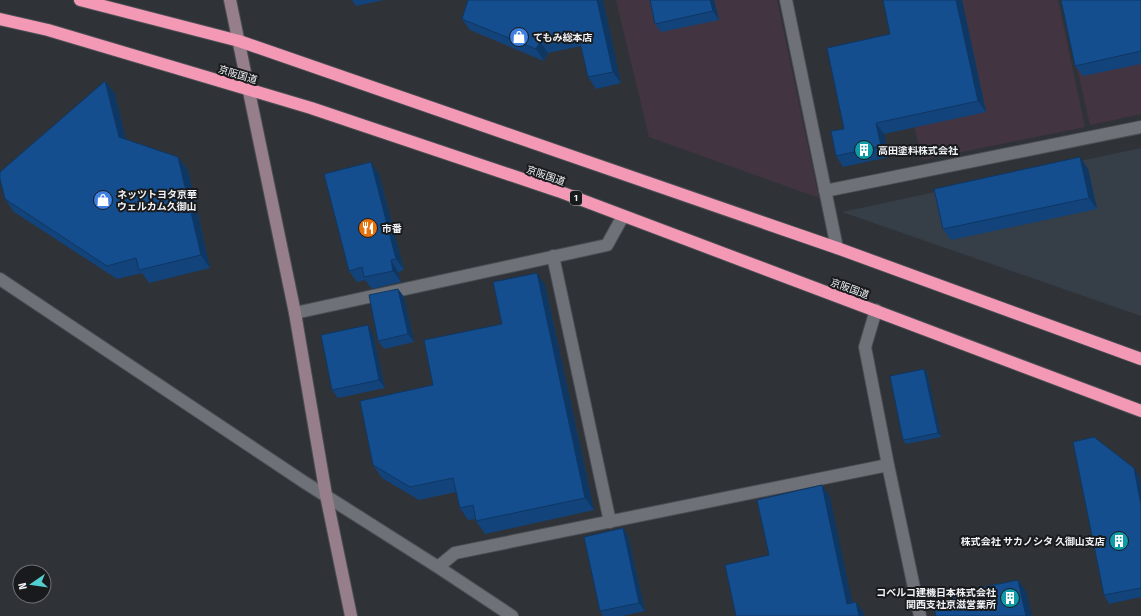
<svg xmlns="http://www.w3.org/2000/svg" width="1141" height="616" viewBox="0 0 1141 616" font-family="'Fira Sans Condensed','Noto Sans JP',sans-serif">
<style>
.commercial{fill:#433442}
.built{fill:#363e48}
.lines{fill:none;stroke-linecap:round;stroke-linejoin:round}
.street-casing{stroke:#4b4e53;stroke-width:14}
.secondary-casing{stroke:#4b4e53;stroke-width:14}
.highway-casing{stroke:#4b4e53;stroke-width:14}
.street{stroke:#6e7278;stroke-width:12}
.secondary{stroke:#967e8a;stroke-width:12}
.highway{stroke:#f399b5;stroke-width:12}
.wall{fill:#12437a}
.shaded-wall{fill:#0f3763}
.building{fill:#154e8e;stroke:#0f3763}
.labels{text-anchor:middle;stroke-width:4;stroke-linejoin:round;paint-order:stroke}
.shield{fill:#181a1c;stroke:#b0b2b5;stroke-width:1}
.shield-label{font-size:9px;font-weight:bold;fill:#f1f3f7}
.poi-label{font-size:10px;font-weight:bold;fill:#f1f3f7;stroke:#181a1c;text-anchor:start}
.street-label{font-size:10px;fill:#f1f3f7;stroke:#181a1c}
</style>
<rect width="100%" height="100%" fill="#2f3338"/>
<path class="commercial" d="M616,0h161l42,198 -170,-61z
M886,0h172l27,127 -163,33z
M1062,0h79v114l-51,11z"/>
<path class="built" d="M1141,148v168l-299,-104z"/>
<g class="lines">
<g class="street-casing">
<path id="street" d="M786,0l51,248
M825,191l316,-64
M553,256l57,266
M0,279l304,203 134,85 74,49
M876,310l-11,37 23,118 32,151
M295,313l312,-68 16,-29
M438,567l17,-14 433,-88"/>
</g>
<g class="secondary-casing">
<path id="secondary" d="M230,0l65,313 31,182 25,121"/>
</g>
<g class="highway-casing">
<path id="highway" d="M80,0l159,41 598,207 304,111
M0,19l48,11 263,78 247,83 583,220"/>
</g>
<use href="#street" class="street"/>
<use href="#secondary" class="secondary"/>
<use href="#highway" class="highway"/>
</g>
<path class="wall" d="M352,0h32l-28,6z
M468,0h135l18,83 -25,6 -8,-12 -7,-31 -33,7 -4,8 -74,-31 -8,-11z
M650,0h64l5,20 -58,12 -6,-8z
M883,0h79l24,112 -102,22 5,23 -46,10 -7,-11 8,-27 46,-95z
M1141,0v64l-58,12 -8,-10z
M105,81l10,13 11,46 52,17 10,13 22,98 -61,15 -7,-10 -25,6 -103,-67 -9,-13z
M1088,169l9,40 -146,31 -8,-11z
M379,174l25,96 -6,2 3,10 -29,7 -7,-9 -8,2 -8,-11z
M545,285l49,225 -109,24 -9,-13v-2l-8,1 -8,-12 -4,-16 -37,8 -37,-22 -9,-13 60,-80z
M398,289l6,8 10,45 -30,7 -6,-8z
M373,334l12,54 -47,10 -6,-8z
M927,373l14,64 -35,7 -3,-4z
M1139,476l2,8v113l-32,7 -5,-9z
M628,536l17,75 -23,5h-19l-3,-5z"/>
<path class="shaded-wall" d="M597,0h6l18,83 -8,-11z
M710,0h4l5,20 -6,-9z
M956,0h6l24,112 -8,-11z
M540,42l8,11 -4,8 -8,-12z
M105,81l10,13 14,57 -10,-14z
M876,123l8,11 5,23 -8,-11z
M178,157l10,13 22,98 -9,-13z
M1080,157l8,12 9,40 -8,-11z
M371,162l8,12 25,96 -8,-11z
M391,260l7,12 3,10 -8,-11z
M537,273l8,12 49,225 -9,-12z
M398,289l6,8 10,45 -6,-8z
M368,325l5,9 12,54 -6,-8z
M924,369l3,4 14,64 -3,-4z
M1134,468l5,8 2,8v21z
M822,485l8,12 25,118 -8,-11z
M623,528l5,8 17,75 -6,-8z
M1018,580l8,11 6,25h-6z
M856,602l8,11v3h-5z"/>
<path class="building" d="M468,0h129l16,72 -25,5 -10,-43 -38,8 -4,7 -74,-30z
M650,0h60l3,11 -58,13z
M883,0h73l22,101 -102,22 5,23 -45,10 -5,-25 13,-2 -17,-81 63,-14z
M1061,0h80v51l-66,15z
M105,81l14,56 59,20 23,98 -62,15 -3,-12 -29,8 -102,-67 -5,-20v-7z
M1080,157l9,41 -146,31 -9,-40z
M371,162l25,97 -5,1 2,11 -29,6 -2,-10 -13,4 -25,-97z
M537,273l48,225 -109,23 -3,-16 -13,3 -7,-30 -43,9 -37,-22 -13,-64 73,-16 -9,-45 78,-16 -9,-42z
M398,289l10,45 -30,7 -9,-46z
M368,325l11,55 -47,10 -11,-55z
M924,369l14,64 -35,7 -13,-64z
M1094,437l40,31 7,37v83l-37,7 -31,-153z
M822,485l25,119 9,-2 3,14h-123l-11,-51 44,-10 -12,-55z
M623,528l16,75 -39,8 -16,-74z
M1018,580l8,36h-90l-2,-8 18,-4 -3,-10z"/>
<defs>
<g id="shop-disc" transform="scale(1)"><circle r="9.5" fill="#3f7fe0" stroke="#181a1c"/><path d="M-5-2.5h2.3a2.7 3.5 0 0 1 5.4 0H5L5.5 6h-11ZM-1.5-2.5h3a1.5 2.3 0 0 0-3 0Z" fill="#fff"/></g>
<g id="building-disc" transform="scale(1)"><circle r="9.5" fill="#0f9aa8" stroke="#181a1c"/><path d="M-4-6H4V6H1V3H-1V6H-4ZM-2.5-4.3h1.7v1.8h-1.7ZM.8-4.3h1.7v1.8H.8ZM-2.5-1h1.7V.8h-1.7ZM.8-1h1.7V.8H.8Z" fill="#fff"/></g>
<g id="restaurant-disc" transform="scale(1)"><circle r="9.5" fill="#e8710a" stroke="#181a1c"/><path d="M-5-6h1v4h1v-4h1v4h1v-4h1v5L-1.5 .5V6h-2V.5L-5-1ZM5-6V6H3V1.5H1.5Q1.5-4 5-6Z" fill="#fff"/></g>
</defs>
<g fill-rule="evenodd">
<use href="#shop-disc" x="519" y="37"/>
<use href="#building-disc" x="864" y="150"/>
<use href="#shop-disc" x="103" y="200"/>
<use href="#restaurant-disc" x="368" y="228"/>
<use href="#building-disc" x="1119" y="541"/>
<use href="#building-disc" x="1010" y="598"/>
</g>
<g class="labels">
<rect class="shield" x="570" y="191" width="12" height="14" rx="3"/>
<g class="shield-label">
<text x="576" y="201">1</text>
</g>
<g class="poi-label">
<text x="533" y="41">てもみ総本店</text>
<text x="878" y="154">高田塗料株式会社</text>
<text x="117" y="198">ネッツトヨタ京華<tspan x="117" dy="12">ウェルカム久御山</tspan></text>
<text x="382" y="232">市番</text>
<text x="1105" y="545" text-anchor="end">株式会社 サカノシタ 久御山支店</text>
<text x="996" y="596" text-anchor="end">コベルコ建機日本株式会社<tspan x="996" dy="12">関西支社京滋営業所</tspan></text>
</g>
<g class="street-label">
<text transform="translate(238 74) rotate(17)" y="4">京阪国道</text>
<text transform="translate(546 175) rotate(19)" y="4">京阪国道</text>
<text transform="translate(850 288) rotate(20)" y="4">京阪国道</text>
</g>
</g>
<g transform="translate(32 584) rotate(257)"><circle r="19" fill="#181a1c" stroke="#6f7174"/>
<path d="M0-3L7 15L0 10L-7 15Z" fill="#52cdd0"/>
<text y="-6" font-size="11" font-weight="bold" text-anchor="middle" fill="#f1f3f7">N</text>
</g>
</svg>
